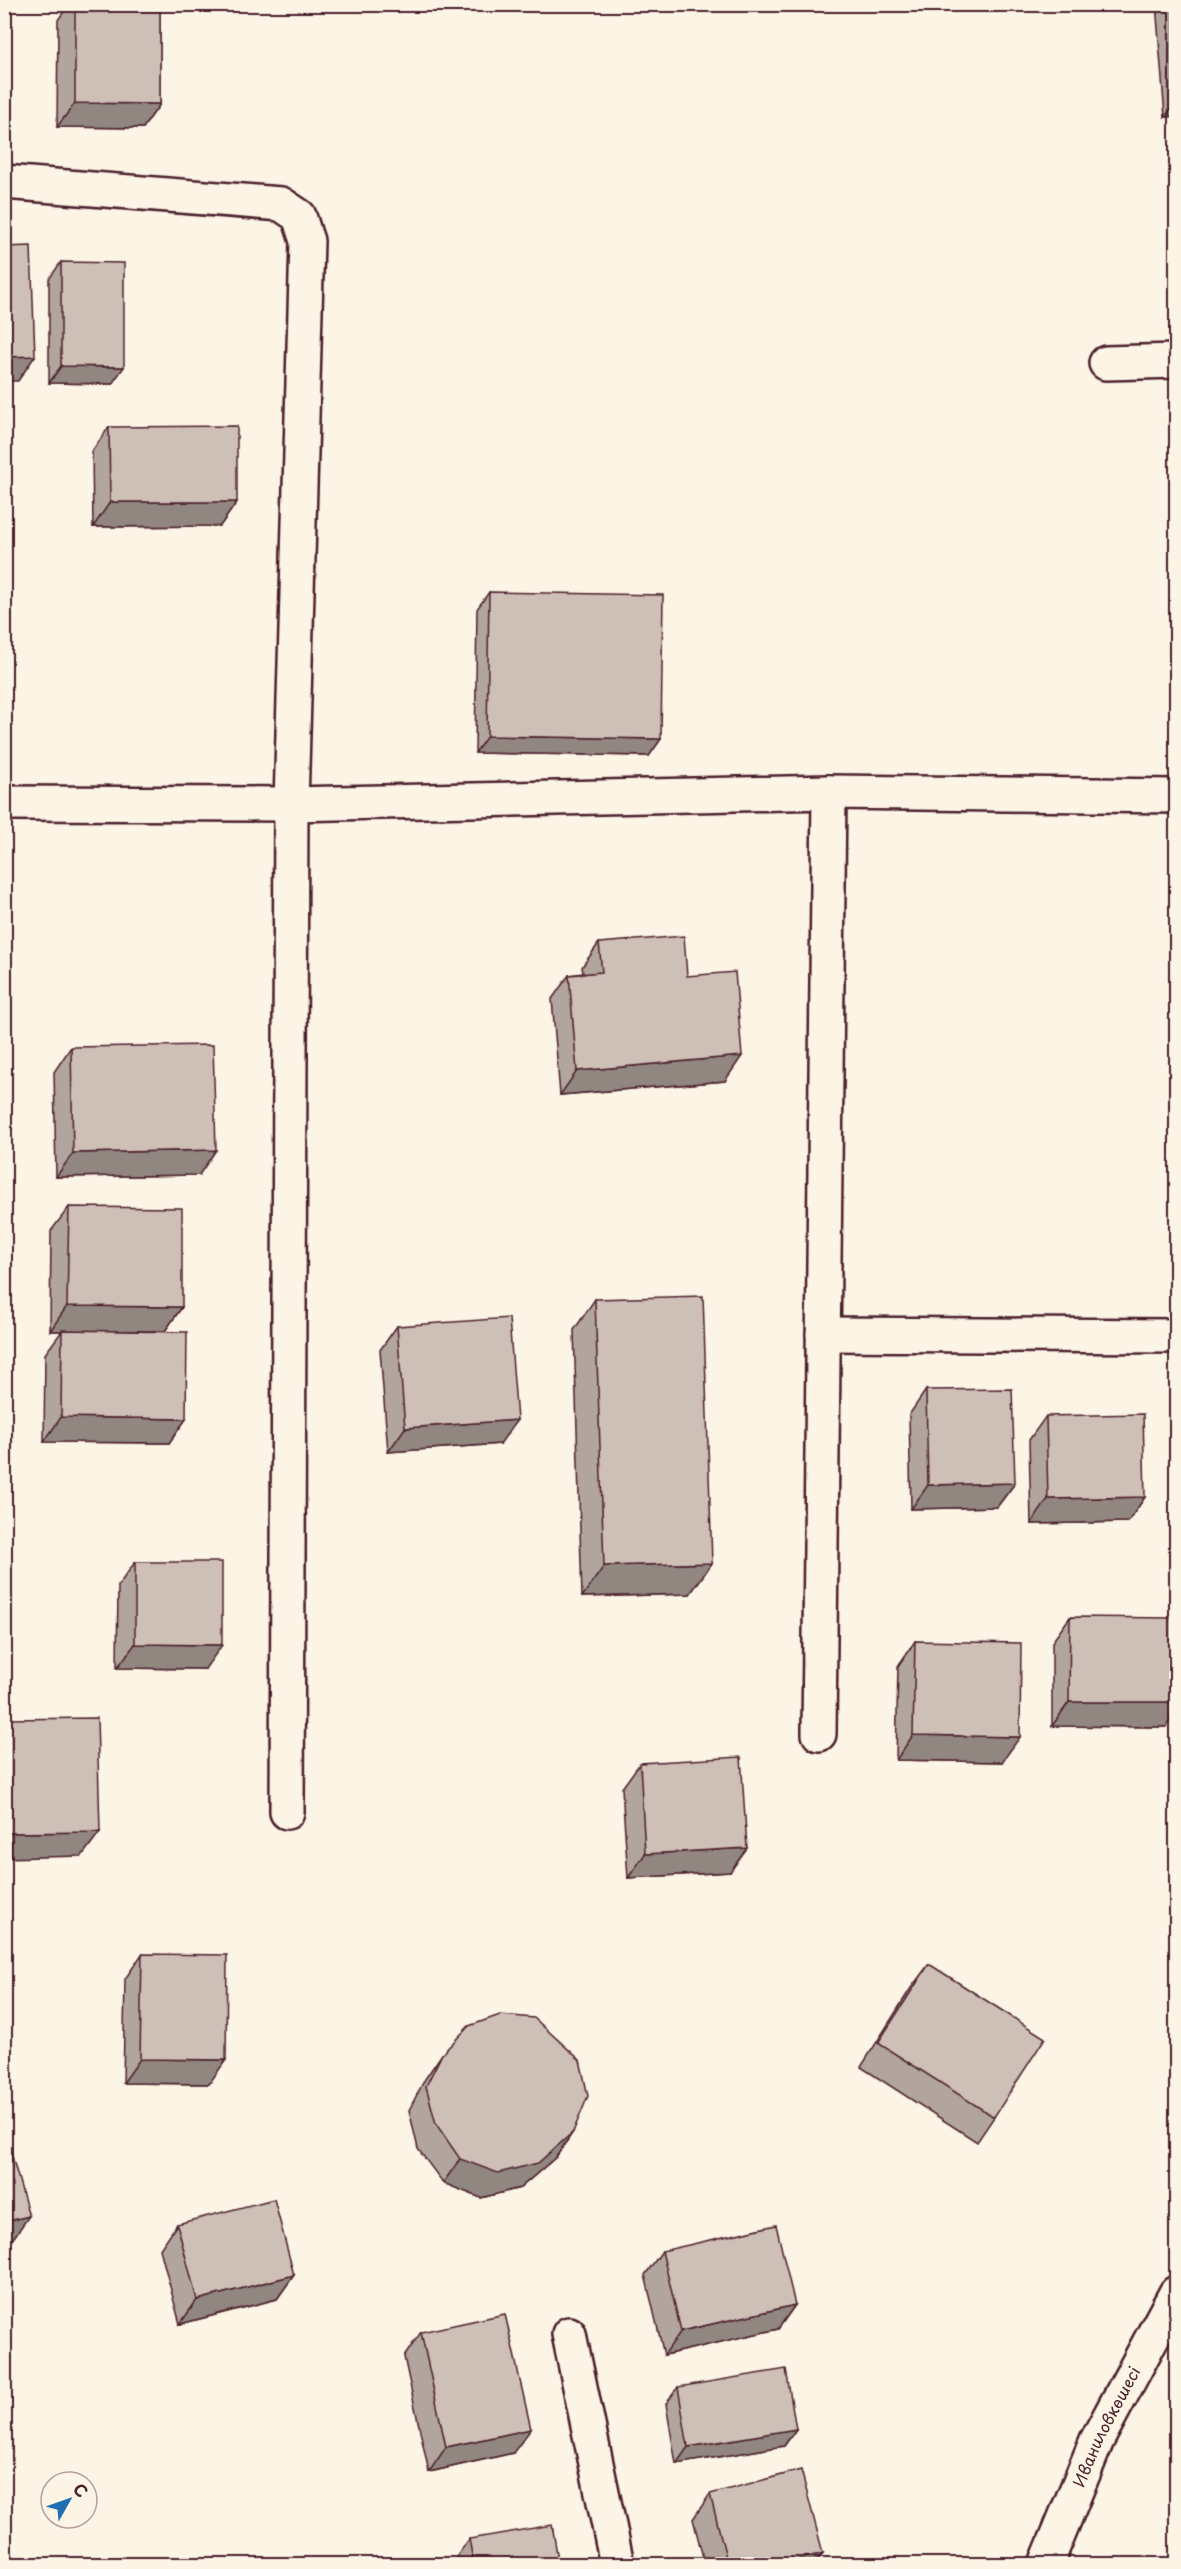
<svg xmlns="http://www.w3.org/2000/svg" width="1181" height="2569" viewBox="0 0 1181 2569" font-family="'Playpen Sans',sans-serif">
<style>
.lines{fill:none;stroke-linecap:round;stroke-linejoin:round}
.minor-casing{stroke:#4a1f2b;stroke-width:38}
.minor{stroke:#fcf5e5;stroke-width:33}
.wall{fill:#b2a59d;stroke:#4a1f2b;stroke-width:1.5}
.shaded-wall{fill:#918680;stroke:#4a1f2b;stroke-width:1.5}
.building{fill:#cfc0b7;stroke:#4a1f2b;stroke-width:1.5}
.labels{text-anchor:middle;stroke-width:6;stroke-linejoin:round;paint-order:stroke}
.street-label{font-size:16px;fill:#4a1f2b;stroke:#fcf5e5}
</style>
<rect width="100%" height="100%" fill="#fcf5e5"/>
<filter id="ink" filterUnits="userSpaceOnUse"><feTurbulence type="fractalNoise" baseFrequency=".0167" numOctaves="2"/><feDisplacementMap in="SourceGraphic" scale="12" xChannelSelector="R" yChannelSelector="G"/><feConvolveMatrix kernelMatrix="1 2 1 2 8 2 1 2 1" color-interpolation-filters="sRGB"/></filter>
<g filter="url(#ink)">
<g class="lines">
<g class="minor-casing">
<g id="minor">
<path d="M4,182l277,22 18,12 8,25 -16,563 -4,1008"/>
<path d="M1106,363l70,-2"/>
<path d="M4,803l287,1 538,-12 347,4"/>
<path d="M823,1334l353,2"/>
<path d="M819,1734l10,-942"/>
<path d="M569,2334l48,230"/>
<path id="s1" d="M1046,2564l51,-124 79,-147"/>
</g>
</g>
<use href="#minor" class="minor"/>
</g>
<path class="wall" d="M69,4h91v100l-17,24 -86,-1 1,-107z
M1156,4h20v112l-11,1z
M61,262l51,122 -63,-1v-104z
M109,427l128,75 -17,24 -127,1 -1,-76z
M489,592l172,147 -12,17 -174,-3 2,-144z
M599,943l88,33 38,105 -165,14 -8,-96 17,-24 14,-2 -1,-6z
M71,1047l128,128 -143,2 -2,-105z
M69,1207l113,100 -17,24 21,88 -17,24 -125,-1 1,-88 17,-23h-12l1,-100z
M595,1299l117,264 -22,31 -108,3 -8,-267z
M397,1326l103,118 -112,8 -8,-102z
M926,1390l89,93 -18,24 -86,2 -2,-94z
M1046,1416l99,81 -17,25 -97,2 -2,-84z
M135,1562l70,107 -88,-1 1,-82z
M1070,1617l96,110 -114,-1v-84z
M915,1641l87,121 -106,-2 2,-94z
M640,1763l90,109 -102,6 -6,-90z
M142,1954l67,130 -86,-1 2,-104z
M929,1964l65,153 -17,25 -116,-75 50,-79z
M442,2054l131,78 -17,25 -36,31 -39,10 -38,-15 -25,-34 -9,-39 16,-31z
M177,2224l117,51 -17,24 -97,25 -20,-75z
M662,2251l133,54 -17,24 -114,26 -19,-80z
M421,2332l92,121 -84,19 -25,-115z
M678,2387l118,42 -12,17 -108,18 -10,-60z
M710,2494l113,59 -9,12h-109l-12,-46z
M469,2539l90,26h-100l-2,-9z"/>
<path class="shaded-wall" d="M4,101h7l-7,10z
M1176,101v15l-11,1z
M75,103l85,1 -17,24 -86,-1z
M35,356l-17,25h-14v-24z
M61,366l63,1 -12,17 -63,-1z
M110,502h127l-17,24 -127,1z
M487,736l174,3 -12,17 -174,-3z
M742,1056l-17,25 -165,14 17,-24z
M216,1150l-17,25 -143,2 17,-24z
M67,1306l115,1 -17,24h-115z
M61,1417l125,2 -17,24 -125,-1z
M517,1420l-17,24 -112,8 17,-24z
M1015,1483l-18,24 -86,2 17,-24z
M1145,1497l-17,25 -97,2 17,-25z
M712,1563l-22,31 -108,3 22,-31z
M135,1644l87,1 -17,24 -88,-1z
M1069,1702h107v10l-10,15 -114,-1z
M913,1735l107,2 -18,25 -106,-2z
M100,1832l-18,24 -78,2v-25z
M747,1848l-17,24 -102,6 17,-24z
M140,2059l86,1 -17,24 -86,-1z
M573,2132l-17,25 -36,31 -39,10 -38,-15 17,-24z
M29,2216l-17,24 -8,2v-20z
M294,2275l-17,24 -97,25 17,-24z
M795,2305l-17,24 -114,26 17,-24z
M531,2429l-18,24 -84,19 17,-25z
M796,2429l-12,17 -108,18 12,-17z
M823,2553l-9,12h-37z"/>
<path class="building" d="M75,4h85v100l-85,-1z
M4,9h5l2,92h-7z
M31,246l4,110 -31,1v-110z
M61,262l63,1v104l-63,-1z
M237,426v76h-127l-1,-75z
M489,592l174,3 -2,144 -174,-3z
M684,936l3,40 48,-4 7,84 -165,15 -8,-96 33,-3 -3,-29z
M213,1045l3,105 -143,3 -2,-106z
M69,1207l113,1v99l-115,-1z
M703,1296l9,267 -108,3 -9,-267z
M509,1318l8,102 -112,8 -8,-102z
M62,1330l125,2 -1,87 -125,-2z
M1012,1389l3,94 -87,2 -2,-95z
M1143,1414l2,83 -97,2 -2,-83z
M135,1562h87v83l-87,-1z
M1070,1617l106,1v84h-107z
M915,1641l106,2 -1,94 -107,-2z
M97,1718l3,114 -96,1v-114z
M741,1757l6,91 -102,6 -5,-91z
M142,1954l85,1 -1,105 -86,-1z
M929,1964l116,74 -51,79 -116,-74z
M500,2015l34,3 46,42 8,36 -15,36 -35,31 -40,10 -38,-14 -24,-35 -10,-38 16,-32 27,-28z
M4,2128l25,88 -25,6z
M274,2199l20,76 -97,25 -20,-76z
M776,2225l19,80 -114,26 -19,-80z
M505,2314l26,115 -85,18 -25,-115z
M786,2369l10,60 -108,18 -10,-60z
M801,2470l22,83 -46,12h-49l-18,-71z
M552,2525l7,40h-85l-5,-26z"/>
</g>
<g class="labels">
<g class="street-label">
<text dy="6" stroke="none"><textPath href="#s1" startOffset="150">Иваниловкөшесі</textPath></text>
</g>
</g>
<rect width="1181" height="2569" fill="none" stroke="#fcf5e5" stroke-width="24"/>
<rect x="12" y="12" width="1157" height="2545" fill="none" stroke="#4a1f2b" stroke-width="2" filter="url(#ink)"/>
<g transform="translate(69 2500) rotate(50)"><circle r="28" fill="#fcf5e5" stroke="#b59f9b" stroke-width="1.5"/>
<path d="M0-4.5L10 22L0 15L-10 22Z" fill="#1f6fb2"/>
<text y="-9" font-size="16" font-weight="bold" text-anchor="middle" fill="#4a1f2b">С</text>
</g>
</svg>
